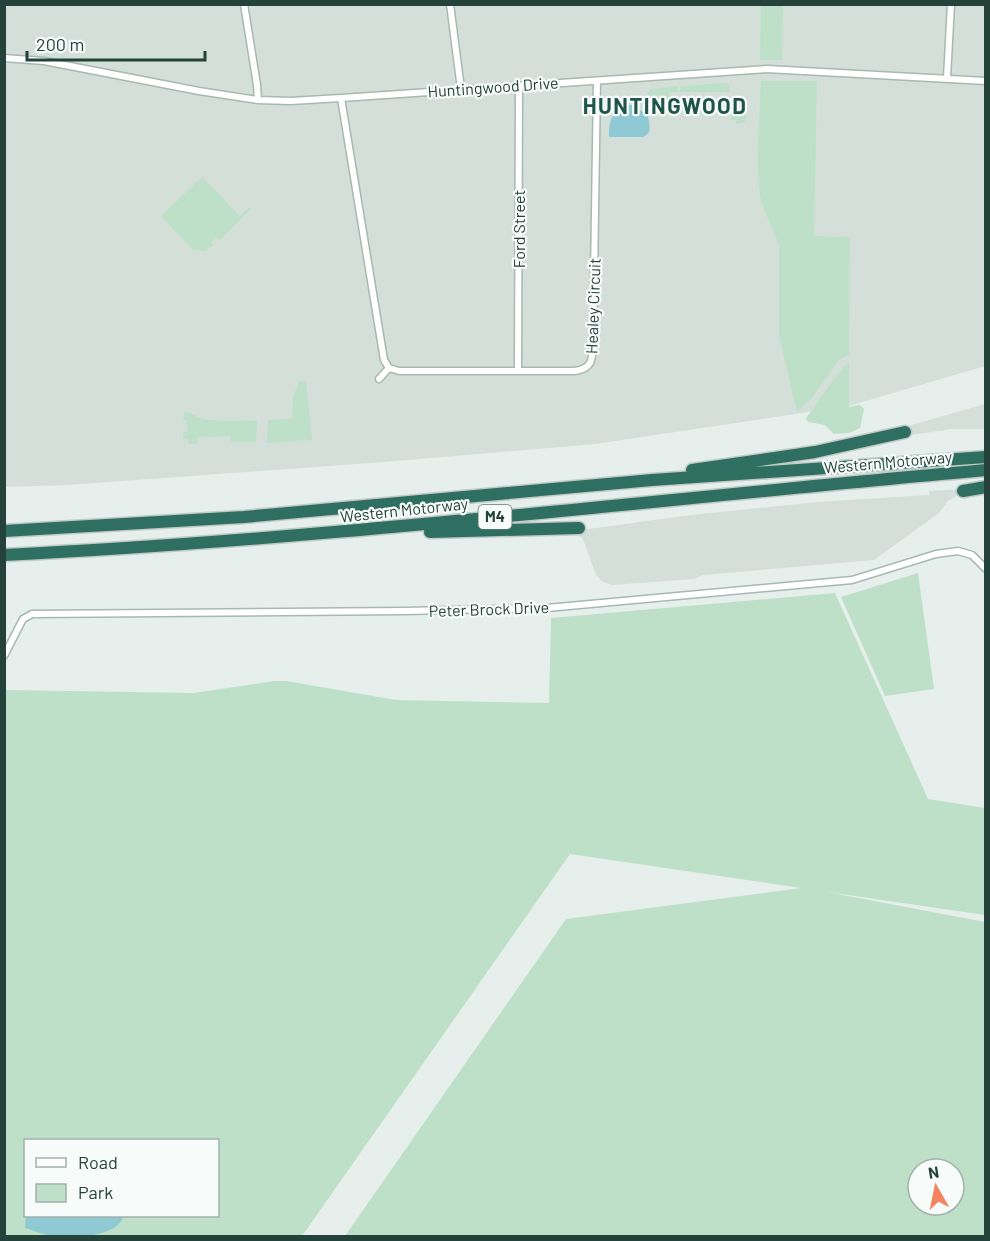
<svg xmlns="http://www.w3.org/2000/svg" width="990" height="1241" viewBox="0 0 990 1241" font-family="Barlow,sans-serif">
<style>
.built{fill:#d4dfda}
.green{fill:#bfe0c8;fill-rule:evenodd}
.water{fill:#8ec9d4}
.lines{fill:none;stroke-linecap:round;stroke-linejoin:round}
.street-casing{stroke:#a8b8b2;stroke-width:9}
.highway-casing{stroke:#c2cac8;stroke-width:15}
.street{stroke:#fff;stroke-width:6}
.highway{stroke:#2f6f62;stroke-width:12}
.labels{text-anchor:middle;stroke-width:4.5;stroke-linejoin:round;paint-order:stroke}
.shield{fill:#f7fbf9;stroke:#637a73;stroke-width:1.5}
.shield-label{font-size:15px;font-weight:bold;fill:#24423a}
.street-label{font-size:16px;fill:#24423a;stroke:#f7fbf9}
.district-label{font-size:22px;font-weight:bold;letter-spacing:1.5px;fill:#1f5548;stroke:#f7fbf9}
</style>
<rect width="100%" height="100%" fill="#e6efeb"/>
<path class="built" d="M4,5h981v361l-136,40 -254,38 -211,18 -316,23 -63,2z
M985,404v25h-34l-45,7 -2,-9z
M963,489v3l-15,9 -9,12 -65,47 -171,15 -9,4 -82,6 -9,-3 -7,-7 -13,-36 -9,-8 117,-16 126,-13 112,-7v-4z"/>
<path class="green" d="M761,5h22l-1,55h-22z
M761,81h56l-3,155 36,1 -1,117 -10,6 -28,39 -14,13 -18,-76v-90c-4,-14 -11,-26 -16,-39 -10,-29 -3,-93 -2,-126z
M719,83l10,1 1,8h-50v-6z
M678,86v6h-9v8l-22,-5 3,-6z
M731,105l13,2 3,8 -2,7 -9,2v-4h-5z
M202,177l38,39 10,-9 1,2 -31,31 -4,-2 -5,4 2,3 3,-2 -11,8 -12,-1 -32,-34z
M849,362v45l11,-2 4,4 -4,19 -11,5 -15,1 -9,-9 -17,-3 -2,-4c15,-19 26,-40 43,-56z
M306,381l6,59 -45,3 1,-23 24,-1 1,-23 6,-14z
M185,411l20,9 52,1 -1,21h-25l-1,-6 -33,1v7h-8l-1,-5h-5v-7l5,-1 -1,-11h-4z
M918,573l16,116 -49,7 -44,-99z
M835,593l93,206 57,9v107l-158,-23 158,30v314h-640l221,-317 235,-31 -231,-34 -268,382h-297v-546l189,3 80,-12h12l110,19 153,3 2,-85zM26,1140h192v76h-192zM918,1169h36v36h-36z"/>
<path class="water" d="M625,105h7l16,10c1,9 5,18 -5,22h-34c0,-16 2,-24 16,-32z
M26,1216h97c-4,21 -49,22 -67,20 -10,0 -21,-5 -31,-8z"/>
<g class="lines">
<g class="street-casing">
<path id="street" d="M244,4l13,81 1,15
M450,4l11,85
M4,58l40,3 155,30 59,9 33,1 50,-3 426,-29 219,12
M947,78l4,-74
M341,98l43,262 5,8 10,3h176c19,-3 17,-13 18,-29l4,-261
M518,371l1,-285
M379,379l10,-11
M4,656l19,-37 9,-5 372,-3 143,-3 305,-28 84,-26 22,-3 14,4 14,14"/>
</g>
<g class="highway-casing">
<path id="highway" d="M692,470l123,-18 90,-20
M963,491l23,-4
M4,531l240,-14 408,-37 334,-23
M430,532l149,-4
M4,555c329,-16 654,-56 982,-85"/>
</g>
<use href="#street" class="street"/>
<use href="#highway" class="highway"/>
</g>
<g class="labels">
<rect class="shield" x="478.5" y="505" width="33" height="24" rx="4.5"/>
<g class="shield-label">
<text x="495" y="522">M4</text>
</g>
<g class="street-label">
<text transform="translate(493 87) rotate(-4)" y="6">Huntingwood Drive</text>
<text transform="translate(519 229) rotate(-90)" y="6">Ford Street</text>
<text transform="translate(593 306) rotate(-88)" y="6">Healey Circuit</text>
<text transform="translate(888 462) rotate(-5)" y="6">Western Motorway</text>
<text transform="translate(404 510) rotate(-6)" y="6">Western Motorway</text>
<text transform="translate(489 609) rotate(-2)" y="6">Peter Brock Drive</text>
</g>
<g class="district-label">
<text x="665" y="114">HUNTINGWOOD</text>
</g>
</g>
<rect width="990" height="1241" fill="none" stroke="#24423a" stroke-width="12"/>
<rect x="24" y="1139" width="195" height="78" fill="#f7fbf9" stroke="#a3b1ad" stroke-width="1.5"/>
<rect x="36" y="1158" width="30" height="9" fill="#ffffff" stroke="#a3b1ad" stroke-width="1.5"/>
<text x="78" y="1169" font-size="18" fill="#24423a">Road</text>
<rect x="36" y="1184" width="30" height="18" fill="#bfe0c8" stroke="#a3b1ad" stroke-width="1.5"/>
<text x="78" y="1199" font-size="18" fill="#24423a">Park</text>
<g transform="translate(936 1187) rotate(351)"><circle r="28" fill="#f7fbf9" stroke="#a3b1ad" stroke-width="1.5"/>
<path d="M0-4.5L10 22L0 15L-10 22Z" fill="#f4845f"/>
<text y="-9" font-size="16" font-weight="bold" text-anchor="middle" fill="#24423a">N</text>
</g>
<path d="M27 51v9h178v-9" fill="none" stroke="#24423a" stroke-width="3"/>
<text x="36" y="51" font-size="18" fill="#24423a" stroke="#f7fbf9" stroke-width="4.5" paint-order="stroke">200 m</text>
</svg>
